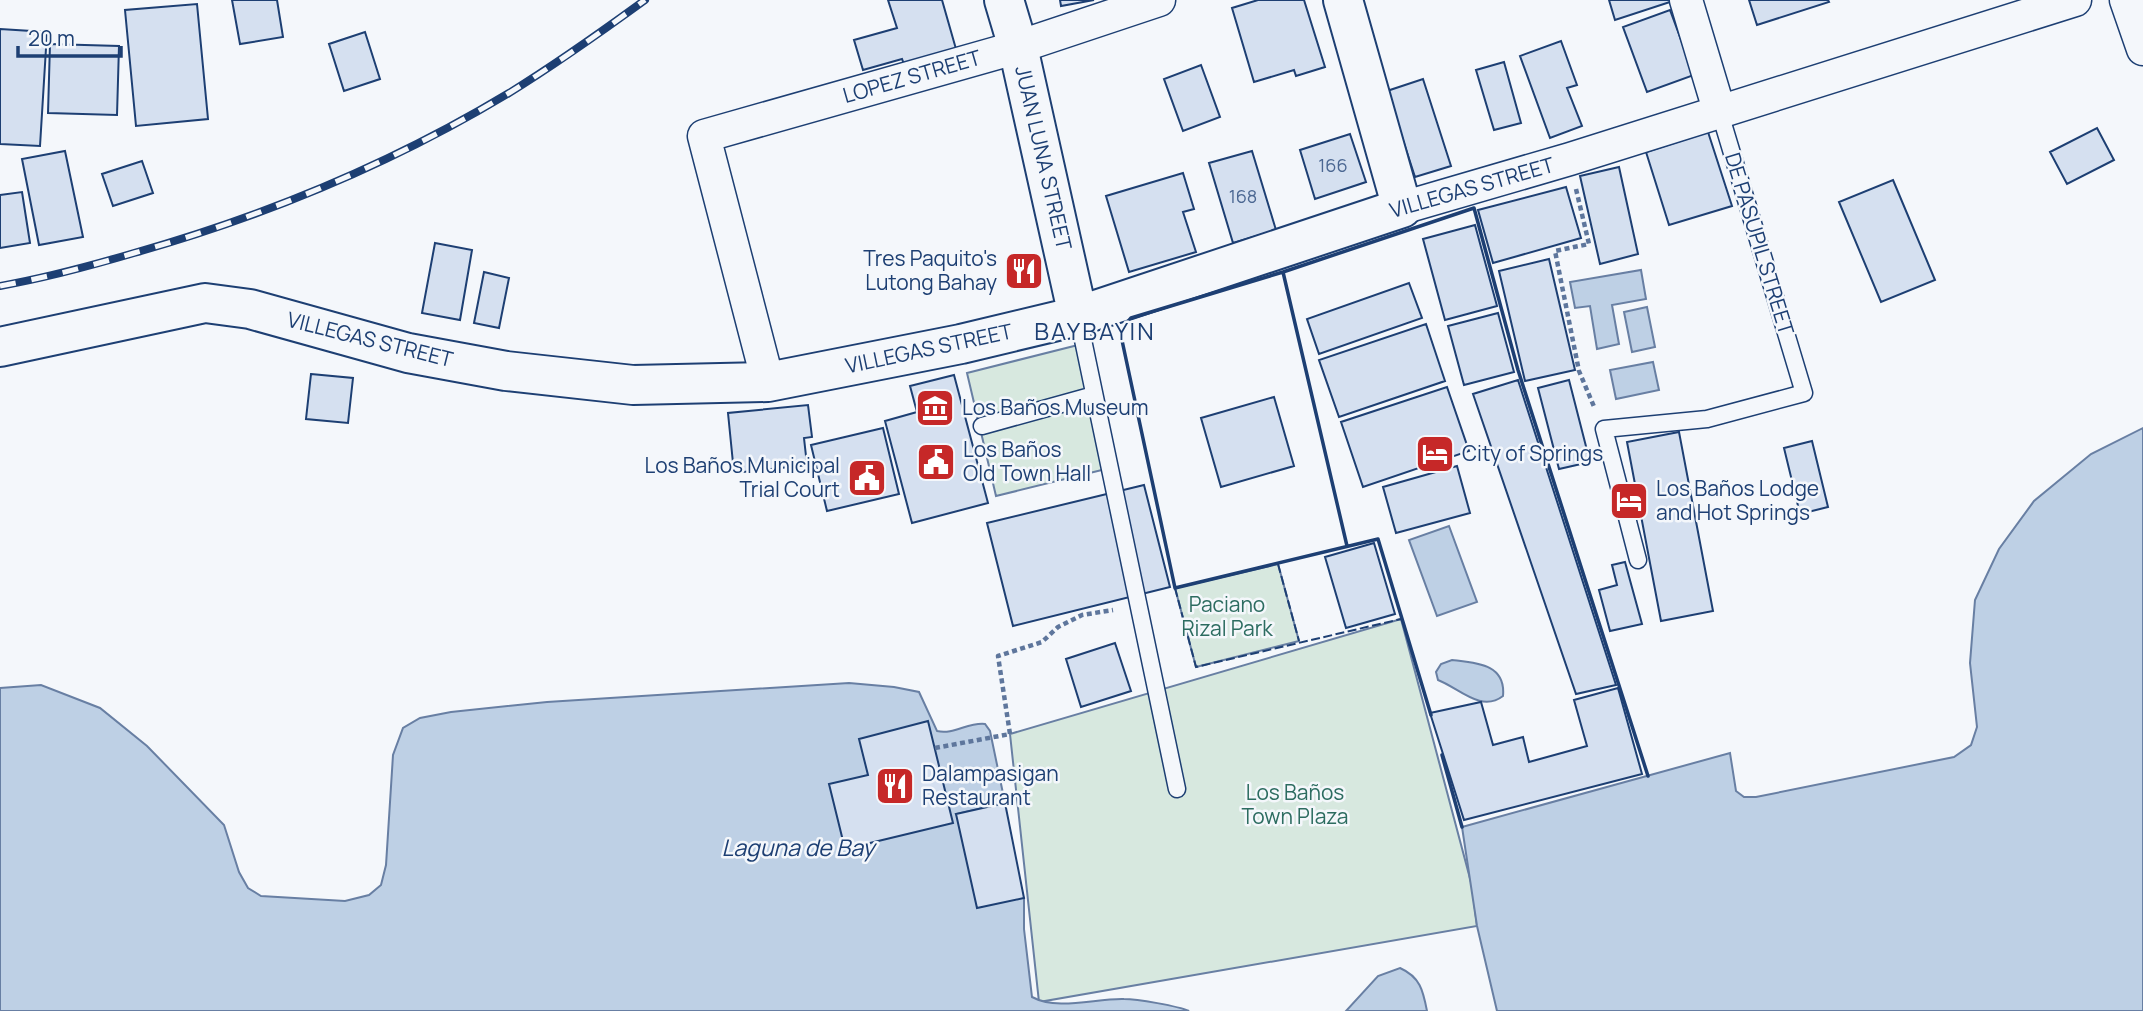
<svg xmlns="http://www.w3.org/2000/svg" width="2143" height="1011" viewBox="0 0 2143 1011" font-family="Manrope,sans-serif">
<style>
.green{fill:#d7e8df;stroke:#687fa3;stroke-width:2}
.water{fill:#bed0e5;stroke:#687fa3;stroke-width:2}
.building{fill:#d5e0f0;stroke:#1d3f73;stroke-width:2}
.lines{fill:none;stroke-linecap:round;stroke-linejoin:round}
.service-casing{stroke:#1d3f73;stroke-width:19}
.minor-casing{stroke:#1d3f73;stroke-width:35}
.tertiary-casing{stroke:#1d3f73;stroke-width:42}
.path{stroke:#5e769c;stroke-width:4.5;stroke-dasharray:5 3.5;stroke-linecap:butt}
.service{stroke:#f4f7fb;stroke-width:16}
.minor{stroke:#f4f7fb;stroke-width:32}
.tertiary{stroke:#f4f7fb;stroke-width:38}
.rail-casing{stroke:#1d3f73;stroke-width:8}
.rail{stroke:#f4f7fb;stroke-width:5;stroke-dasharray:16;stroke-linecap:butt}
.fence{stroke:#1d3f73;stroke-width:2;stroke-dasharray:9 3.5;stroke-linecap:butt}
.wall{stroke:#1d3f73;stroke-width:3.5}
.labels{text-anchor:middle;stroke-width:5;stroke-linejoin:round;paint-order:stroke}
.number-label{font-size:18px;fill:#4b6792}
.street-label{font-size:21px;fill:#1d3f73;stroke:#f4f7fb}
.poi-label{font-size:21px;fill:#1d3f73;stroke:#f4f7fb;text-anchor:start}
.park-label{font-size:21px;fill:#2c6c60;stroke:#f4f7fb}
.water-label{font-size:23px;font-style:italic;fill:#1d3f73;stroke:#f4f7fb}
.quarter-label{font-size:24px;letter-spacing:2px;fill:#1d3f73;stroke:#f4f7fb}
</style>
<rect width="100%" height="100%" fill="#f4f7fb"/>
<path class="green" d="M1078,345l28,124 -110,27 -29,-123z
M1278,564l21,77 -103,26 -21,-79z
M1401,619l71,267 5,40 -438,76 -29,-268z"/>
<path class="water" d="M1641,270l5,29 -34,6 7,39 -22,5 -7,-43 -15,2 -5,-26z
M1647,307l8,40 -23,5 -8,-40z
M1653,362l6,28 -43,9 -6,-29z
M2143,428v583h-646l-20,-85 -15,-99 268,-74 6,38 8,6h12l198,-40 17,-12 6,-18 -7,-64 5,-63 24,-51 35,-48 57,-47z
M1449,526l28,76 -40,14 -28,-76z
M1452,660c25,3 54,4 51,36 -22,17 -44,-8 -65,-16l-2,-8 5,-8z
M849,683l45,4 25,5 18,39c17,4 31,-9 48,-7l5,7 15,72 -49,11 68,84v31l8,68c26,14 64,1 92,2 13,0 54,7 65,12h-1189v-323l41,-3 59,23 47,38 77,79 15,47 9,16 13,8 84,5 24,-6 12,-10 5,-20 7,-110 10,-27 17,-10 31,-6 96,-10z
M1400,968c20,9 23,22 27,43h-81l32,-35z"/>
<path class="building" d="M232,0h45l6,37 -43,7z
M888,0h54l14,49 -52,15 -2,-5 -39,11 -9,-30 43,-12z
M1060,0h34l-33,6z
M1258,0h46l21,67 -29,9 -2,-6 -40,12 -22,-74z
M1609,0h64v1l-58,19z
M1749,0h79l1,2 -72,23z
M197,4l11,115 -72,7 -11,-116z
M1670,10l24,65 -47,17 -24,-65z
M0,29l47,3 -7,114 -40,-2z
M365,32l15,47 -36,12 -15,-47z
M1561,41l16,44 -10,3 15,38 -32,12 -30,-82z
M50,44l69,2 -2,69 -69,-2z
M1504,62l17,61 -27,7 -18,-60z
M1201,65l19,52 -37,14 -19,-52z
M1423,79l28,87 -36,11 -28,-86z
M2097,128l17,32 -47,24 -17,-32z
M1708,132l24,74 -63,19 -23,-73z
M1350,134l16,48 -51,17 -15,-49z
M65,151l18,86 -44,8 -17,-86z
M1252,151l24,79 -43,13 -24,-80z
M142,161l11,32 -40,13 -11,-32z
M1619,167l19,87 -38,10 -20,-88z
M1183,173l11,36 -11,3 13,40 -67,20 -23,-76z
M1893,180l42,100 -54,22 -42,-100z
M1566,187l15,51 -88,25 -15,-53z
M22,192l8,51 -30,5v-53z
M1475,225l22,81 -52,14 -22,-81z
M435,243l37,7 -12,70 -38,-7z
M1549,259l26,111 -50,11 -26,-110z
M484,272l25,6 -10,50 -25,-5z
M1409,283l13,35 -103,36 -12,-35z
M1498,313l16,59 -50,13 -16,-59z
M1426,324l19,57 -106,36 -20,-57z
M311,374l42,4 -5,45 -42,-4z
M954,375l34,128 -76,20 -27,-102 32,-9 -7,-26z
M1518,380l98,305 -40,9 -103,-300z
M1569,380l21,82 -31,7 -21,-81z
M1447,387l22,64 -106,36 -22,-65z
M1274,397l20,69 -73,21 -20,-69z
M808,405l4,32 -8,1 3,27 -73,8 -6,-60z
M883,428l16,66 -72,17 -16,-66z
M1679,432l34,179 -52,10 -34,-179z
M1812,441l16,66 -28,7 -16,-66z
M1457,466l13,47 -74,20 -13,-46z
M1144,485l26,102 -157,39 -26,-103z
M1374,543l21,71 -49,14 -21,-71z
M1625,562l17,62 -32,7 -11,-41 18,-5 -5,-20z
M1115,643l16,48 -50,16 -15,-48z
M1618,688l24,86 -178,46 -34,-107 51,-11 12,43 30,-8 6,25 58,-16 -13,-46z
M928,721l25,102 -108,26 -16,-65 39,-9 -9,-36z
M1005,803l19,95 -47,10 -21,-94z"/>
<g class="lines">
<g class="service-casing">
<path id="service" d="M1078,316l99,473
M982,426l112,-31
M1638,560l-34,-131 103,-10 97,-26 -85,-283"/>
</g>
<g class="minor-casing">
<path id="minor" d="M1686,0l33,110
M2126,0l17,49
M1402,208l168,-49 505,-159
M768,382l-64,-246 314,-89 141,-47"/>
</g>
<g class="tertiary-casing">
<path id="tertiary" d="M1004,0l14,47 60,269
M0,347l205,-44 45,6 158,44 98,18 127,14 135,-3 193,-38 117,-28 324,-108 -59,-208"/>
</g>
<path class="path" d="M1576,189l13,55 -34,7 24,120 16,38
M935,748l75,-14 -12,-78 44,-14 16,-15 24,-12 31,-5"/>
<use href="#service" class="service"/>
<use href="#minor" class="minor"/>
<use href="#tertiary" class="tertiary"/>
<g class="rail-casing">
<path id="rail" d="M0,286c45,-8 90,-20 134,-33 131,-37 259,-90 375,-160 47,-29 92,-61 136,-93"/>
</g>
<use href="#rail" class="rail"/>
<path class="fence" d="M1278,564l21,77
M1175,588l21,79 205,-48"/>
<path class="wall" d="M1283,272l64,274
M1431,715l-53,-176 -203,49 -55,-257 11,-13 152,-46 191,-64 44,162 130,406
M1442,755l20,72"/>
</g>
<defs>
<g id="restaurant-square" transform="scale(2.0125)"><rect x="-9" y="-9" width="18" height="18" rx="4" fill="#c62828" stroke="#f4f7fb"/><path d="M-5-6h1v4h1v-4h1v4h1v-4h1v5L-1.5 .5V6h-2V.5L-5-1ZM5-6V6H3V1.5H1.5Q1.5-4 5-6Z" fill="#fff"/></g>
<g id="museum-square" transform="scale(2.0125)"><rect x="-9" y="-9" width="18" height="18" rx="4" fill="#c62828" stroke="#f4f7fb"/><path d="M0-6L6-3V-2H-6V-3ZM-5-1h2V3h-2ZM-1-1h2V3h-2ZM3-1h2V3H3ZM-6 4H6V6H-6Z" fill="#fff"/></g>
<g id="hotel-square" transform="scale(2.0125)"><rect x="-9" y="-9" width="18" height="18" rx="4" fill="#c62828" stroke="#f4f7fb"/><path d="M-6-4.5h1.5V1H6V5H4.5V3h-9V5H-6ZM-4 0a1.8 1.8 0 1 1 3.6 0ZM.5 0V-2.5h3Q6-2.5 6 0Z" fill="#fff"/></g>
<g id="civic-square" transform="scale(2.0125)"><rect x="-9" y="-9" width="18" height="18" rx="4" fill="#c62828" stroke="#f4f7fb"/><path d="M-.6-6.5H3V-4.5H.6V-3L4-1V1h2V6H-6V1h2V-1L-.6-3ZM-1.2 2.5V6h2.4V2.5Z" fill="#fff"/></g>
</defs>
<g fill-rule="evenodd">
<use href="#restaurant-square" x="1024" y="271"/>
<use href="#museum-square" x="935" y="408"/>
<use href="#hotel-square" x="1435" y="454"/>
<use href="#civic-square" x="936" y="462"/>
<use href="#civic-square" x="867" y="478"/>
<use href="#hotel-square" x="1629" y="501"/>
<use href="#restaurant-square" x="895" y="786"/>
</g>
<g class="labels">
<g class="number-label">
<text x="1333" y="172">166</text>
<text x="1243" y="203">168</text>
</g>
<g class="street-label">
<text transform="translate(912 77) rotate(-16)" y="7">LOPEZ STREET</text>
<text transform="translate(1043 158) rotate(77)" y="7">JUAN LUNA STREET</text>
<text transform="translate(1472 188) rotate(-16)" y="7">VILLEGAS STREET</text>
<text transform="translate(1759 244) rotate(73)" y="7">DE PASUPIL STREET</text>
<text transform="translate(370 340) rotate(14)" y="7">VILLEGAS STREET</text>
<text transform="translate(929 349) rotate(-12)" y="7">VILLEGAS STREET</text>
</g>
<g class="poi-label">
<text x="997" y="266" text-anchor="end">Tres Paquito's<tspan x="997" dy="24">Lutong Bahay</tspan></text>
<text x="962" y="415">Los Baños Museum</text>
<text x="963" y="457">Los Baños<tspan x="963" dy="24">Old Town Hall</tspan></text>
<text x="1462" y="461">City of Springs</text>
<text x="840" y="473" text-anchor="end">Los Baños Municipal<tspan x="840" dy="24">Trial Court</tspan></text>
<text x="1656" y="496">Los Baños Lodge<tspan x="1656" dy="24">and Hot Springs</tspan></text>
<text x="922" y="781">Dalampasigan<tspan x="922" dy="24">Restaurant</tspan></text>
</g>
<g class="park-label">
<text x="1227" y="612">Paciano<tspan x="1227" dy="24">Rizal Park</tspan></text>
<text x="1295" y="800">Los Baños<tspan x="1295" dy="24">Town Plaza</tspan></text>
</g>
<g class="water-label">
<text x="798" y="856">Laguna de Bay</text>
</g>
<g class="quarter-label">
<text x="1095" y="340">BAYBAYIN</text>
</g>
</g>
<path d="M18 46v10h103v-10" fill="none" stroke="#1d3f73" stroke-width="3.5"/>
<text x="28" y="46" font-size="21" fill="#1d3f73" stroke="#f4f7fb" stroke-width="5" paint-order="stroke">20 m</text>
</svg>
